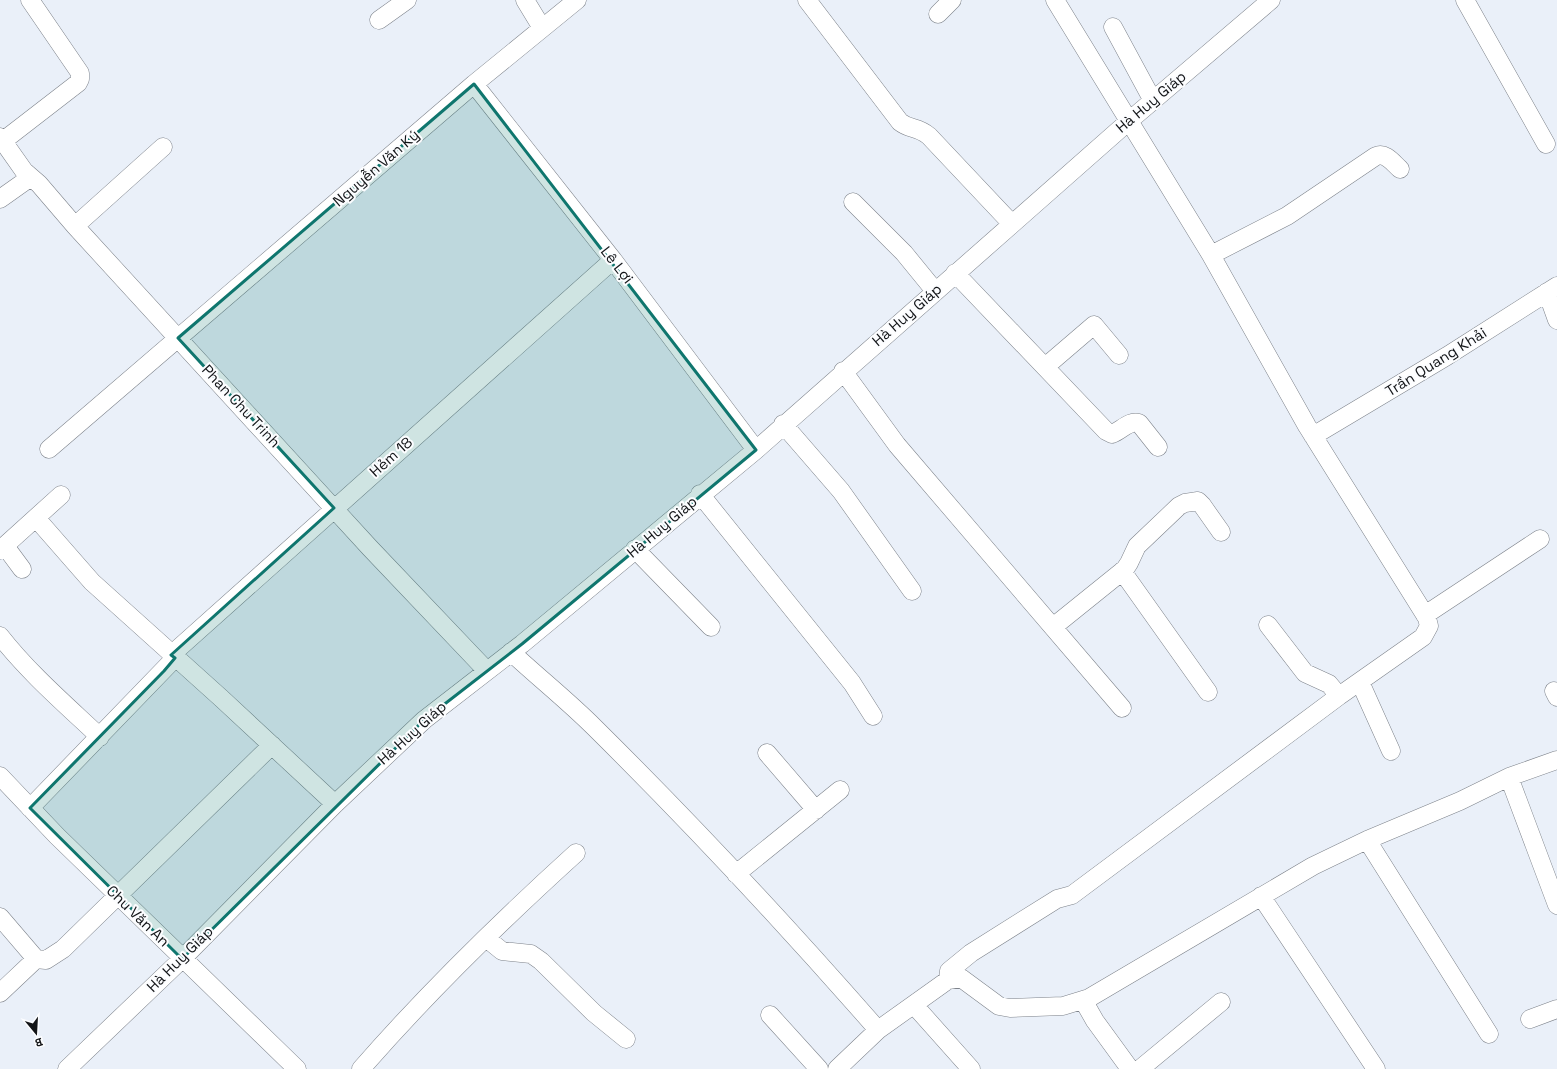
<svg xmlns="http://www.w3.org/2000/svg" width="1557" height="1069" viewBox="0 0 1557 1069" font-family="'Space Grotesk',sans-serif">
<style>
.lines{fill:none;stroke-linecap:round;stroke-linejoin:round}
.minor-casing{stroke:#7d828a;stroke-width:19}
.minor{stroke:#fff;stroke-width:18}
.marked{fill:#0f766e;fill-opacity:0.2;stroke:#0f766e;stroke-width:3;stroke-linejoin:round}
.labels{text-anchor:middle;stroke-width:4;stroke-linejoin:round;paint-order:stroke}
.street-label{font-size:15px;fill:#131518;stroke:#fcfdff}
</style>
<rect width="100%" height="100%" fill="#eaf0f9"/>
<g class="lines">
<g class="minor-casing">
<path id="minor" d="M525,0l17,28
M807,0l93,122c10,8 17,4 29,14l83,88
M1055,0l156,255 96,171 120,192 2,8 -6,11 -84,59
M1465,0l81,144
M938,14l14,-14
M379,20l28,-20
M1113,27l40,74
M474,84l139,176 143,190
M0,137l24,34 15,13 36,42 295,322 117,123
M3,141l75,-58 2,-4v-6l-50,-73
M0,199l31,-22
M853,202l51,51 31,38
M75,226l88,-79
M1211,255l76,-39 89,-60c10,-4 17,7 24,13
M955,273l151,158 6,3c9,-3 17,-14 27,-11l19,24
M1547,292l10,28
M1045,367l49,-42 25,30
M843,371l54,74 225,263
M783,424l58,67 71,100
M1313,436l134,-80 110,-70
M49,449l425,-365 103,-84
M700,494l152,189 21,33
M36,518l56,64 129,116 114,106
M5,546l17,23
M635,549l76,78
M0,550l61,-55
M1122,571l86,121
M1425,615l115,-76
M1053,627l72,-58 4,-6 8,-17 42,-40 6,-3 13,-2 4,4 19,27
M0,636c29,37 65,68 100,101
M511,652c28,26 57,49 83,75 99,98 193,199 284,303
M171,655l442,-395
M1360,682l31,69
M1554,691l3,6
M767,753l49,57
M0,776l57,60 240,233
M1509,777l48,128
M30,808l145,-150
M1367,840l122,194
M736,874l104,-84
M1261,896l115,173
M0,917l36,42
M486,938l16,13 29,3 10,7 53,52 32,26
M948,980l1,-9 22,-18 86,-54 15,-4 267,-199 -10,-12 -24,-11 -37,-48
M0,993l36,-34 10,1 17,-11 209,-204
M1083,1000l12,21 35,48
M914,1005l57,64
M770,1015l49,54
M1530,1019l27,-10
M67,1069l115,-110 153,-155 89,-84 98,-76 234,-194 373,-329 142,-121
M361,1069c67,-77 140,-148 215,-216
M837,1069l41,-39 70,-50 13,-2 38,28 11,2 53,-2 26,-8 224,-132 54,-26 93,-39 49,-24 48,-17
M1140,1069l81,-67"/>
</g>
<use href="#minor" class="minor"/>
</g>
<path class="marked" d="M474,84l282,366 -234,194 -98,76 -242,239 -152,-151 134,-137 11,-13 -4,-3 163,-147 -156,-170z"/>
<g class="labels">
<g class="street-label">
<text transform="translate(1151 102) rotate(-40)" y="5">Hà Huy Giáp</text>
<text transform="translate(376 168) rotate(-41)" y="5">Nguyễn Văn Ký</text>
<text transform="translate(617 265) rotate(52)" y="5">Lê Lợi</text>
<text transform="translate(907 315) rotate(-41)" y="5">Hà Huy Giáp</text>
<text transform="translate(1436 362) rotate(-32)" y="5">Trần Quang Khải</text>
<text transform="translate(241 406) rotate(47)" y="5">Phan Chu Trinh</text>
<text transform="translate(391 457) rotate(-42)" y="5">Hẻm 18</text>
<text transform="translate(662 527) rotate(-40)" y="5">Hà Huy Giáp</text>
<text transform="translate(412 733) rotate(-42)" y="5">Hà Huy Giáp</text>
<text transform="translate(138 916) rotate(44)" y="5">Chu Văn An</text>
<text transform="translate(180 959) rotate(-45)" y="5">Hà Huy Giáp</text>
</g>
</g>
<g transform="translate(36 1033) rotate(162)" stroke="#fcfdff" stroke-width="3" paint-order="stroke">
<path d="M0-3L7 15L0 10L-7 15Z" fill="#131518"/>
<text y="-6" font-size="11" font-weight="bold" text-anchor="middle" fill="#131518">B</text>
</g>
</svg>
